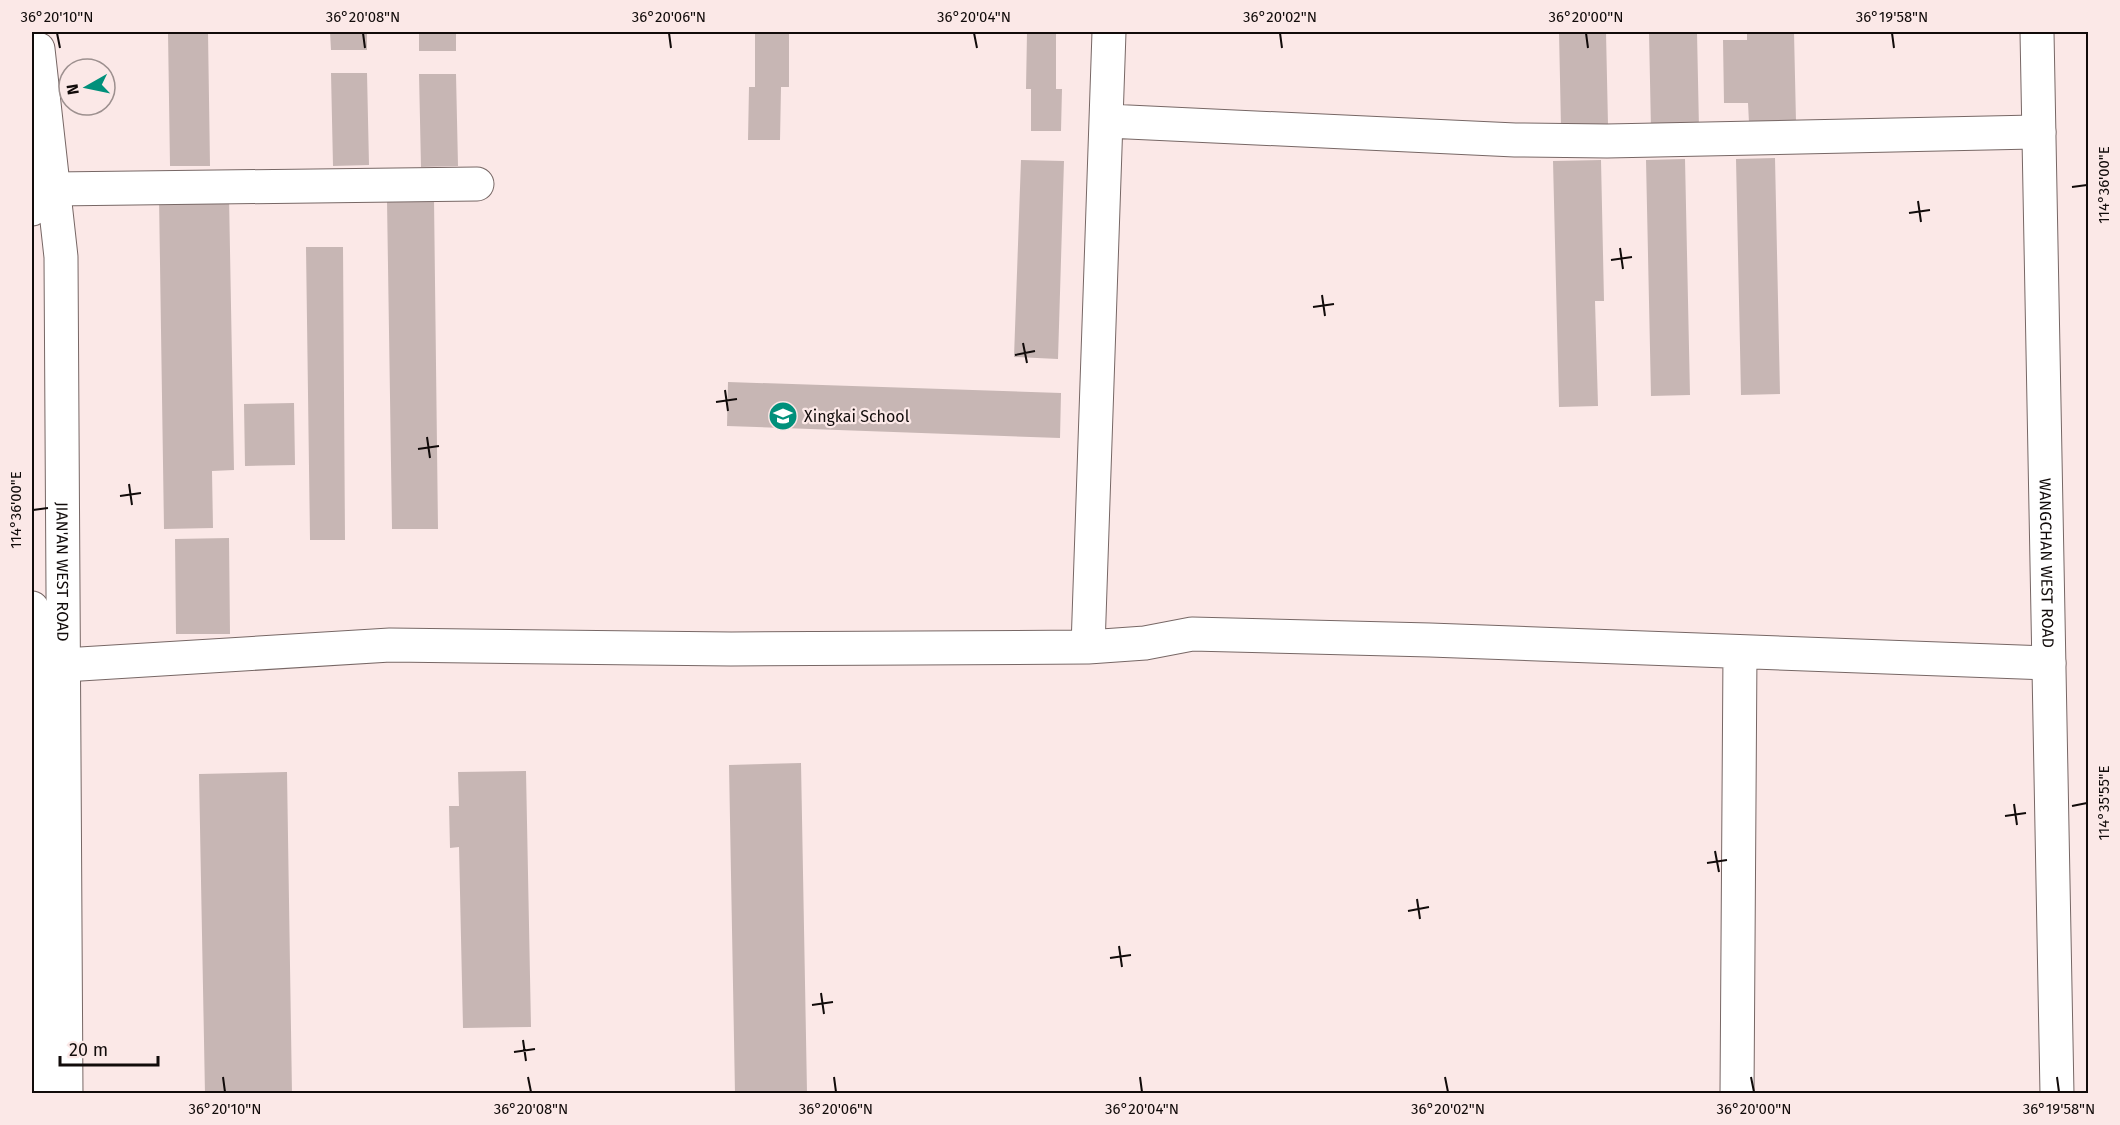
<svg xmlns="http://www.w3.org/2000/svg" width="2120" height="1125" viewBox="0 0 2120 1125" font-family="'Fira Sans',sans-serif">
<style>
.building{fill:#c7b6b4}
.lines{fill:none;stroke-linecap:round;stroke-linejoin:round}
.minor-casing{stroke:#776765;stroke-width:35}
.major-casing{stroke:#776765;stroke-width:35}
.minor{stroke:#fff;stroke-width:33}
.major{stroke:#fff;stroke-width:33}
.ticks{fill:none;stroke:#110b0a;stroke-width:2}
.labels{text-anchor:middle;stroke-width:4.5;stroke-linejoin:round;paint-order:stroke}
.poi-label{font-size:16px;fill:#110b0a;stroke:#fbe8e7;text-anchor:start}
.street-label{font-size:16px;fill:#110b0a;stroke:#fbe8e7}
.neatline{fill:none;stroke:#110b0a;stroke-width:2}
.ticks-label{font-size:15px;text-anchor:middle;fill:#110b0a}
</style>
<rect width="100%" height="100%" fill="#fbe8e7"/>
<path class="building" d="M168,32h40l2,134h-40z
M330,32h37v18h-36z
M419,32h37v19h-37z
M755,32h34v55h-8l-1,53h-32l1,-53h6z
M1027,32h29v57h6l-1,42h-30v-42h-5z
M1559,32h47l2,93 -47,2z
M1649,32h48l2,97 -48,1z
M1747,32h47l2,90 -47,1 -1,-20h-24l-1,-63h24z
M331,73h36l2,92 -36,1z
M419,74h37l2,92 -37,1z
M1775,158l5,236 -39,1 -5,-236z
M1685,159l5,236 -39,1 -5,-236z
M1021,160l43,1 -6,198 -44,-2z
M1601,160l3,141h-9l3,105 -39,1 -6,-246z
M229,196l5,274 -22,1 1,57 -49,1 -5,-332z
M434,199l4,330h-46l-5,-329z
M306,247h37l2,293h-35z
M728,382l333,11 -1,45 -333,-12z
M294,403l1,62 -50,1 -1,-62z
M229,538l1,96h-54l-1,-95z
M801,763l6,329 -72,2 -6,-329z
M526,771l5,256 -68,1 -4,-181 -9,1 -1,-42h10l-1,-34z
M287,772l5,322h-87l-6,-320z"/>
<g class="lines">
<g class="minor-casing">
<path id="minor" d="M1107,121l408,19 92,1 432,-9
M54,189l423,-5
M1088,647l21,-615
M64,665l326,-20 341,4 357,-2 57,-4 47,-9 238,6 619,23
M1737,1094l3,-442"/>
</g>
<g class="major-casing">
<g id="major">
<path id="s1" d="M2037,32l20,1062"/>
<path id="s2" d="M38,49l23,208 5,837"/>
<path d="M32,209l2,-55"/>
<path d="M32,608l2,486"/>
</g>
</g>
<use href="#minor" class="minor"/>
<use href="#major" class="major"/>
</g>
<path class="ticks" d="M57,33l3,15M363,33l2,15M669,33l2,15M974,33l3,15M1280,33l2,15M1586,33l2,15M1892,33l2,15M2072,187l15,-2M1918,201l3,21M1909,213l21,-3M1620,248l3,21M1611,260l21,-3M1322,295l3,21M1313,307l21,-3M1023,343l4,20M1015,355l20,-4M725,390l3,21M716,402l21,-3M427,437l3,21M418,449l21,-3M129,484l3,21M120,496l21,-3M33,510l15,-2M2014,804l3,21M2072,806l15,-3M2005,816l21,-3M1715,851l4,21M1707,863l20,-3M1417,899l3,20M1408,911l21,-4M1119,946l3,21M1110,958l21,-3M821,993l3,21M812,1005l21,-3M523,1040l3,21M514,1052l21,-3M223,1077l2,15M528,1077l3,15M834,1077l2,15M1140,1077l2,15M1445,1077l3,15M1751,1077l3,15M2057,1077l2,15"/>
<defs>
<g id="school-disc" transform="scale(1.5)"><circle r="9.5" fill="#00907b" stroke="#fbe8e7"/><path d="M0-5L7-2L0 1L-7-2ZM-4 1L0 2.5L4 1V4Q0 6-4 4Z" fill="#fff"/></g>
</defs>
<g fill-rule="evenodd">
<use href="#school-disc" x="783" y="416"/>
</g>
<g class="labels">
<g class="poi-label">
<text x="804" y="422">Xingkai School</text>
</g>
<g class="street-label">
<text dy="6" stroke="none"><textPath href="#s1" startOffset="531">WANGCHAN WEST ROAD</textPath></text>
<text dy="6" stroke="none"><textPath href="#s2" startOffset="524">JIAN'AN WEST ROAD</textPath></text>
</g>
</g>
<rect width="2120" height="1125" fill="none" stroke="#fbe8e7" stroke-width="66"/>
<g transform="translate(87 87) rotate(261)"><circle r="28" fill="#fbe8e7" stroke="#9d908f" stroke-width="1.5"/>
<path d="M0-4.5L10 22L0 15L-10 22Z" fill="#00907b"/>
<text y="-9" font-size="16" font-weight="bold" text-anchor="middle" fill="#110b0a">N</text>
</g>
<path d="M60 1056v9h98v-9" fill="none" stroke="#110b0a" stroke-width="3"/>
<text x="69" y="1056" font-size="18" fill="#110b0a" stroke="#fbe8e7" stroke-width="4.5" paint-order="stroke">20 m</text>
<rect x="33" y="33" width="2054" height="1059" class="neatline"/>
<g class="ticks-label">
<text x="57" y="22">36°20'10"N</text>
<text x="363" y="22">36°20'08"N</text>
<text x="669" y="22">36°20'06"N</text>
<text x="974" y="22">36°20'04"N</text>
<text x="1280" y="22">36°20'02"N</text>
<text x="1586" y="22">36°20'00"N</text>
<text x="1892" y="22">36°19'58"N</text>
<text transform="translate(2104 185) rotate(-90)" y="5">114°36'00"E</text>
<text transform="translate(16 510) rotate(-90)" y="5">114°36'00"E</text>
<text transform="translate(2104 803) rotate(-90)" y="5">114°35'55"E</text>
<text x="225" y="1114">36°20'10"N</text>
<text x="531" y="1114">36°20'08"N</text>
<text x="836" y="1114">36°20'06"N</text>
<text x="1142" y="1114">36°20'04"N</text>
<text x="1448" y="1114">36°20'02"N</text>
<text x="1754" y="1114">36°20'00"N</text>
<text x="2059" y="1114">36°19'58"N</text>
</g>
</svg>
